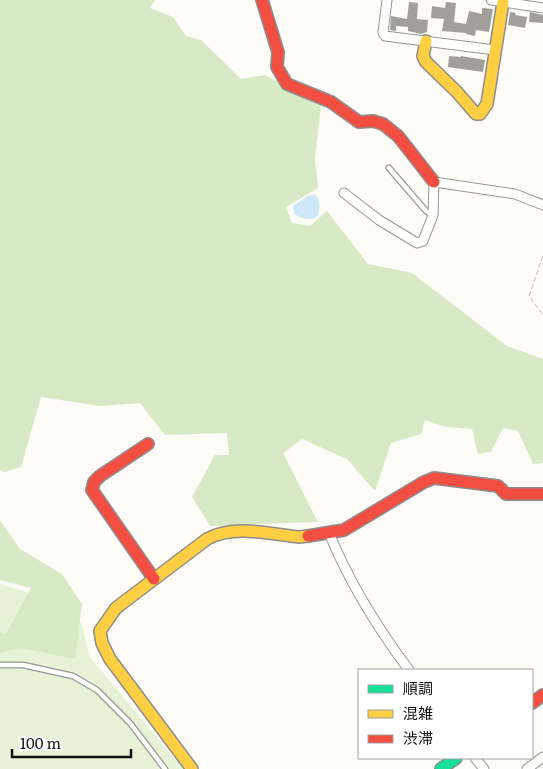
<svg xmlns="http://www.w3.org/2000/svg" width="543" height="769" viewBox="0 0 543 769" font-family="Literata,'Noto Sans JP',serif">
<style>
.green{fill:#e7f3d7}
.forest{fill:#d8eac5}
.water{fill:#cde8f7}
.building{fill:#a19f9c}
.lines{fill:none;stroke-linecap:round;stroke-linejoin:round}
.lane-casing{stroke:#979795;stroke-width:7}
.street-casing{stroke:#979795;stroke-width:11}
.fast-casing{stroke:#8e8d8b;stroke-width:14}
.slow-casing{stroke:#8e8d8b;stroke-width:14}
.jam-casing{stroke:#8e8d8b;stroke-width:14}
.path{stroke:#b9b9b8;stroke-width:1;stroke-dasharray:5 2.5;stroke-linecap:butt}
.lane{stroke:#fffffe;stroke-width:4.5}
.street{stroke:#fffffe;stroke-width:9}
.fast{stroke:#16e098;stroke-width:11}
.slow{stroke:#ffcf43;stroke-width:11}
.jam{stroke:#f24e42;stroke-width:11}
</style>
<rect width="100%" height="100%" fill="#fdfcf7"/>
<path class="green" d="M0,584l27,8 55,32 7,32 94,113h-183z"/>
<path class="forest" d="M0,0h155l-5,8 23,9 13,19 15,4 40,39 24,-4 56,31 -6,52 3,30 -32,19 6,16 18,3 17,-15 41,53 44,9 95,73 36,13v104l-10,1 -15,-33 -15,-3 -12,24 -13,2 -6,-25 -26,-2 -21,-7 -4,14 -30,9 -16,48 -28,-32 -45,-20 -19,14 35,69 -108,4 -18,-29 23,-42h14l-2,-22 -62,2 -25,-32 -40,3 -59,-9 -20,70 -17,5 -4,-2z
M0,520l20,29 42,25 20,30 -7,55 -54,-11 -21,5v-20l6,1 25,-46 -31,-8z"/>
<path class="water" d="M315,194c5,5 6,18 1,24 -8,2 -16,1 -22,-5l-1,-7 15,-10z"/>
<path class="building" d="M409,2l9,1 -1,16 11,1 -1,12 -6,2 -13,-3v-4l-12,-1v5l-6,-1 1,-14 16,3z
M446,2l10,1 -2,19 12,2 3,-13 13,3v-6l11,1 -4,23 -13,-2 -1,6 -9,-2v-1l-24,-2 2,-12 -13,-1 1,-12 13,2z
M510,12l6,1 -1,2 12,2 -2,11 -17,-3z
M530,12l13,3v8l-14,-1z
M449,56l12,1v-1l24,4 -2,12 -35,-5z"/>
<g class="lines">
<g class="lane-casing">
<path id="lane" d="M389,168l37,43 6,4
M0,665h23l50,11 24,14 33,33 35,46"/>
</g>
<g class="street-casing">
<path id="street" d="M387,0l-4,32 2,4 110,14
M491,0l52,8
M344,193l35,27 38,23 6,-2 10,-26 1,-33 81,12 28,11
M329,533c21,51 47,93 80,137
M475,758l9,11
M527,769l16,-12"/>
</g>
<g class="fast-casing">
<path id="fast" d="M441,769l15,-11"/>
</g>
<g class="slow-casing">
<path id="slow" d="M426,41l-3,15 3,6 31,30 19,22h4l7,-10 16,-102
M192,769l-82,-110 -8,-16 -2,-12 16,-23 91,-69c27,-15 63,-5 92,-2l9,-1"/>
</g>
<g class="jam-casing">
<path id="jam" d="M262,0l16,52 -1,15 10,17 44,18 28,20 14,-1 10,3 15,12 36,46
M148,444l-48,32 -6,6 -2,8 62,89
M308,536l36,-6 80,-48 10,-4 64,8 8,8h37
M532,703l11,-8"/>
</g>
<path class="path" d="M543,256l-14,40 14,19"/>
<use href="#lane" class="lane"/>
<use href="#street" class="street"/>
<use href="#fast" class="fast"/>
<use href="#slow" class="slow"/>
<use href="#jam" class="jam"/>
</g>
<rect x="358" y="669" width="175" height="90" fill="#ffffff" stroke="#a0a0a0"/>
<rect x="368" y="685" width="25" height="8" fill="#16e098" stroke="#a0a0a0"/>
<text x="403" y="694" font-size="15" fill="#111111">順調</text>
<rect x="368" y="710" width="25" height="8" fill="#ffcf43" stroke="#a0a0a0"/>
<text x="403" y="719" font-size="15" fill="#111111">混雑</text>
<rect x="368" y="735" width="25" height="8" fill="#f24e42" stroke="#a0a0a0"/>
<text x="403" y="744" font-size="15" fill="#111111">渋滞</text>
<path d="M12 749v8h119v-8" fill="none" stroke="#111111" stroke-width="2.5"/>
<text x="20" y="749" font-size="15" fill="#111111" stroke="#ffffff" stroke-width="4" paint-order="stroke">100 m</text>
</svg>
